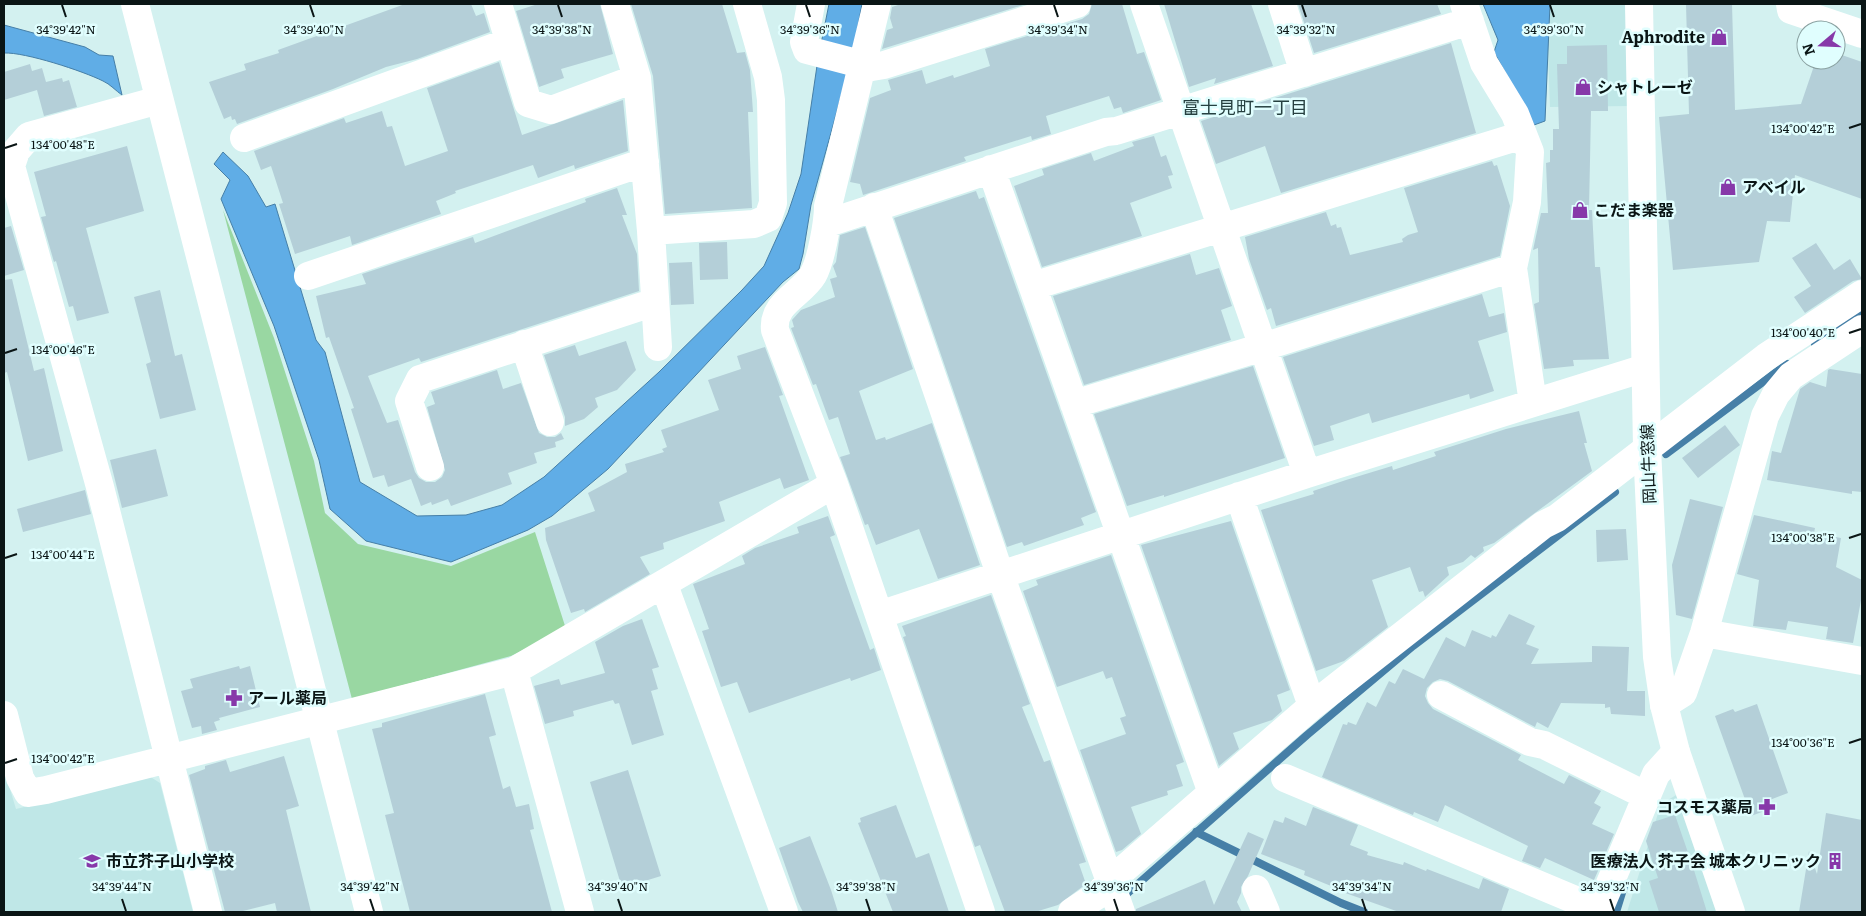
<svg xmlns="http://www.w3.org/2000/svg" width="1866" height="916" viewBox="0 0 1866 916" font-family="Literata,'Noto Sans JP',serif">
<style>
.built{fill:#bfe7e7}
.green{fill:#99d7a2}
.water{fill:#60ade6;stroke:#467fa7}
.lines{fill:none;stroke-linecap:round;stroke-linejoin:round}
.stream{stroke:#467fa7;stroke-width:8}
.building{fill:#b4cfd8}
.minor{stroke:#fff;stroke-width:28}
.tertiary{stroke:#fff;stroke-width:28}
.primary{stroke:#fff;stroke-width:28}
.ticks{fill:none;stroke:#0a1515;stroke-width:2}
.labels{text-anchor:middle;stroke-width:5;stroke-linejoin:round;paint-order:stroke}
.poi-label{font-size:16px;font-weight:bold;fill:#0a1515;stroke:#e0fefe;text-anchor:start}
.street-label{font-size:16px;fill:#0a1515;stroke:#e0fefe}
.neighbourhood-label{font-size:18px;fill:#264040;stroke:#e0fefe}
.ticks-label{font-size:12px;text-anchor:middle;fill:#0a1515;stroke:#e0fefe;stroke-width:5;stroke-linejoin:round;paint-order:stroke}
</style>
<rect width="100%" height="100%" fill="#d3f1f0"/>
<path class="built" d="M1546,4h81l3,102 -80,1z
M4,769l12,40 133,-33 11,7 33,129h-189z
M1678,794l40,118h-91l34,-108z"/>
<path class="green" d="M223,210l51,128 40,123 11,52 33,31 93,22 84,-34 31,97 -55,27 -159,43z"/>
<path class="water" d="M829,4h33l-9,49 -42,152 -8,49 -4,15 -16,13 -175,187 -56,47 -24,14 -77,32 -85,-21 -36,-32 -11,-49 -45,-134 -53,-127 9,-19 -16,-16 9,-12 25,24 18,31 9,-3 41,136 9,12 35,130 57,34 49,-1 36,-10 42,-28 115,-105 83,-82 22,-24 24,-53 13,-39 17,-115z
M1483,4h67l-5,117 -11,4 -40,-73 4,-12z
M4,25l81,22 14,8 14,1 9,39c-6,-4 -12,-11 -19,-14 -20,-10 -78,-29 -99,-28z"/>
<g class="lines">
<path class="stream" d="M1815,344l47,-33
M1666,454l121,-90
M1196,832l145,71 23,9
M1122,898l185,-163 106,-89 202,-154
M1616,912l9,-29"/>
</g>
<path class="building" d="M405,4h66l5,12 8,-3 6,19 -73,27 -31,8 -53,22 -96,35 -2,-5 -3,1 -1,-4 -7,3 -15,-37 37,-12 -2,-6 35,-11 -1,-3z
M538,4h62l13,50 -52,15 3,9 -25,9 -23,-76z
M631,4h91l15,49 8,-1 5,18 3,42h-5l4,96 -87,6 -12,-138z
M901,4h125l-144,45 5,-19 6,-2 -3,-10 2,-11z
M1092,4h30l15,50 7,-2 17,48 -38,13 -2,-6 -7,2 -5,-13 -63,20 5,18 -19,6 -1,-4 -67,21 2,4 -103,34 -3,-11 -10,-2 20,-84 21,-8 -3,-10 34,-10 4,14 27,-9 1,3 36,-12 -5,-17 97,-30 7,-5z
M1164,4h87l22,62 -59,18 2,-6 -27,9z
M1298,4h139l4,10 -127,39z
M1686,4h46l3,106 66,-6 15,-44h20v-7l26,9v137l-67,-24 -5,47 -23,-1 -8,41 -86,8 -14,-153 30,-3z
M1451,43l25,90 -195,60 -16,-47 -49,18 -15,-43z
M1607,45l1,66h-17l-2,99h3l3,57h5l9,92 -36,1 1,6 -30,3 -10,-65 5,-2 -1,-54 -5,2 8,-37h7l-2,-50 4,-1v-12h3v-21h6l-2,-65h10v-18z
M499,62l23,73 101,-35 5,51 -53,18 -1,-4 -36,13 -5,-13 -78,26 1,2 -20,8 5,13 -89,31 -2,-9 -55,18 -16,-50 4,-1 -12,-37 -10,4 -7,-19 90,-33 2,5 36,-12 5,16 5,-1 13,40 43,-15 -21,-63z
M30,64l2,7 10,-3 4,14 16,-4 1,4 6,-2 8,27 -33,9 -7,-26 -33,10v-28z
M1154,136l7,21 5,-2 7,20 -5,1 4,12 -42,15 12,33 -100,31 -28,-81 30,-11 -2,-6 49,-16 3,8 37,-14 3,-1 -2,-4z
M127,146l17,65 -58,17 23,85 -32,8 -4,-15 -4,1 -13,-46 -2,1 -13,-45 5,-1 -12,-44z
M1492,161l2,5 3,-1 13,41 -10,50 -224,70 -5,-18 -4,2 -18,-51 -4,-22 81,-25 5,14 5,-2 1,4 4,-1 9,28 53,-13 -1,-3 6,-4 10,-3 -14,-44z
M617,188l10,27h-5l15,39 2,37 -218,71 -2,-4 -51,18 19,47 11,-3 17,52 4,6 7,4h9l7,-5 3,-7 -18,-63 8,-3 -4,-12 66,-22 6,19 18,-6 18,50 8,4h8l6,-4 3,6 -9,3 1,5 -22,6 3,10 -29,10 4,11 -61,22 -3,-7 -16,6 -1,-3 -10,4 -10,-27 -23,8 -4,-12 -11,3 -22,-69 3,-1 -25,-71 -3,1 -10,-42 50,-12 -4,-10 111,-37 2,6 111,-41 -1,-3z
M976,191l3,8 5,-2 112,315 -15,6 3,7 -60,21 -2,-4 -15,5 -113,-329z
M11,226l13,44 -20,6v-48z
M865,227l48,142 -54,22 17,49 9,-3 1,3 46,-17 48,142 -42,14 -19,-50 -43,16 -8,-21 -3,1 -25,-68 10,-3 -12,-37 -9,3 -13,-36 -3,1 -22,-57 3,-1 -2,-7 9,-10 34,-13 -5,-18 7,-2 -4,-11 3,-4 4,-27z
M727,242l1,37 -28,1 -1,-37z
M1816,243l18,27 16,-11 12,20 -9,2 -48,32 -11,-16 17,-11 -19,-28z
M1190,254l6,21 23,-7 13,38 -11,4 10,30 -147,45 -31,-89z
M692,262l2,42 -23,1 -2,-42z
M12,279l22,92 10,-3 19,83 -35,10 -21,-89 -3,1v-93z
M160,290l15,66 7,-2 14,56 -36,9 -14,-55 5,-2 -17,-65z
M1482,294l7,23 15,-4 3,19 -29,9 16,50 -24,8 -1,-5 -97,29 -3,-10 -39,13 4,14 -20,6 -31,-89z
M626,341l10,29 -19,20 -22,8 3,9 -14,12 -19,7v-9l-21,-62 31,-10 4,11z
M765,347l18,48 -4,1 30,84 -25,9 -4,-11 -61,24 6,19 -62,22 1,6 -24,8 10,17 -65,38 -1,-3 -13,4 -25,-73 -1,-12 50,-17 -7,-18 39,-21 -2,-8 39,-12 -2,-3 5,-2 -6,-17 58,-20 -11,-30 33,-11 -4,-13z
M1253,366l32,92 -121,39v-2l-37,11 -33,-92z
M1830,369l32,5v118l-10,-1v3l-85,-14 5,-29 9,2 19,-64 10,-7 16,5 2,-17z
M1579,411l8,32h-3l8,28 -98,72 -11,4 1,4 -9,7 -4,-3 -8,7 -16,5 2,8 -24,22 -2,-6 -4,1 -9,-25 -38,13 16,47 -44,34 -28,10 -55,-161 53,-16 -1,-3 33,-11 46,-14 1,4 43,-14 -2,-4 72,-23z
M1725,425l15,20 -42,33 -16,-20z
M156,449l12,47 -46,12 -12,-48z
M85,490l6,24 -68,18 -6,-23z
M1690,499l33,8 -31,112 -16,-4 -4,-50z
M1754,515l61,13 -1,5 27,5 -5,29 26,13v15l-9,48 -27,-4 2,-12 -40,-6 -2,9 -33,-4 6,-46 -22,-6z
M828,516l7,19 -5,2 22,63 18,50 4,-2 7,22 -30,11 -1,-3 -101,35 -12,-31 -16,5 -19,-56 7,-2 -16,-45 52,-20 -3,-8 13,-8 44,-15 -2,-6z
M1231,521l59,169 -13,5 5,16 -10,9 -39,13 6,16 -20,17 -78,-221z
M1626,529l2,31 -31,2 -1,-32z
M1111,555l73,207 -8,3 7,21 -16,5 1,4 -37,12 10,27 -19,16 -6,2 -36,-102 46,-16 -6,-16 6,-2 -14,-39 -6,2 -3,-8 -46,16 -34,-96 15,-6 -2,-5z
M991,595l39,109 -8,3 22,55 6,-2 36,102 -7,2 7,20 -28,21 -23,7h-30l-25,-67 -5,2 -72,-210 3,-1 -4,-10z
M1509,614l26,12 -9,18 13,5 -8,15 61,-2v-16l37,1 -2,44h18v25l-34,-2 -1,-7 -5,1v-4l-44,-1 -13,25 -11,-6 -2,5 -87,-46 -8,-2 -7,3 -6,6 -2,8 3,7 5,6 88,46 -3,5 46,24 5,-9 32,16 -7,12 7,4 -9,17 22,10 -20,46 -49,-22 -5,10 -18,-7 6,-15 -83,-41 -7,17 -24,-10 -1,3 -91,-38 21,-53 4,1 1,-3 8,3 11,-23 9,5 13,-26 6,3 8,-15 21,10 22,-42 19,10 7,-17 19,8 1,-3 4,2z
M642,619l17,48 -7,2 6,20 -7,2 13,44 -32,10 -13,-42 -4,1 -2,-4 -40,11 1,5 -29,8 -11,-38 25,-7 2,6 44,-12 -10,-31 28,-16z
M239,666l1,3 10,-3 10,41 -41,11 1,2 -6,2 3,8 -15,4 -1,-8 -9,2 -11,-37 12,-3 -3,-9z
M485,694l11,41 -7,2 14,52 7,-3 6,21 13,-3 5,25 -4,1 22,82h-142l-25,-97 9,-2 -22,-84 10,-2v-4z
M1757,704l31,89 -21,8 3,8 -19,7 -36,-100 18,-7 2,3z
M284,756l15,50 -13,4 25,102h-34l-2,-9 -36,9h-14l-36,-137 16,-6v-3l21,-6 4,12z
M628,770l33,106 -39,12 -32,-106z
M896,805l20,53 13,-5 20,59h-56l-35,-89 3,-1 -1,-4z
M1313,807l45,18 -8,20 18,7 -1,3 36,10 1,-3 22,9 1,-2 52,20 4,-11 26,11 -8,23h-102l-65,-23 2,-1 -32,-13 1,-4 -44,-17 13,-34 9,3 2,-6 21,9z
M1826,813l36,7v92h-63l10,-61 8,23z
M1675,815l18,52 14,45h-48l-10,-31 9,-3 -12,-37 7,-19z
M1248,832l16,7 -16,37 -7,11v6l-4,9 5,10h-106v-3l69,-29 9,25z
M810,836l21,54 7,22h-35l-5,-10 -19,-54z"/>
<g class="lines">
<path class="minor" d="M498,4l30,99 23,7 86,-32
M615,4l22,74 14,153 7,116
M811,4l-7,38 3,8 65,17 12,-2 193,-61
M877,4l-49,202c0,16 -7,55 -15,69 -12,20 -41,28 -38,55l59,154 147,428
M1144,4l163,470
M1282,4l22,69
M1464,4l20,59 31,51 15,38 -3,50 -14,66 20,135
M1790,4l1,6 71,24
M159,100l-130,36 -13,15 -5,15 89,321 108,425
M244,138l265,-96
M991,169l221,624
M874,207l126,367 121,338
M828,223l278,-91 10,-1 354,-110
M651,231l103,-7 14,-6 5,-15 -2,-103 -3,-23 -21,-73
M308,276l337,-114
M1033,286l490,-151
M524,344l26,78
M1074,404l189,-57 250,-79
M430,467l-21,-66 11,-22 235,-77
M1239,496l73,210
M664,585l120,327
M879,615l428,-141 338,-106
M1704,633l158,28
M514,671l66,241
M1441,695l89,47 14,3 103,51
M1664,705l19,-12 21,-60 61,-217 11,-22 15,-18 71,-47
M4,715l16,63 8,15 18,-3 468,-119 320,-187
M1285,778l314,132
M1256,889l10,23
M1072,912l27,-18 10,-12 203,-176 231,-181 14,-7 209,-161 96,-63
M1598,912l58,-138 20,-22"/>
<path class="tertiary" d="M135,4l234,908"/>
<path class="primary" d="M1639,4l8,444 10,209 7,48 12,47 55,160"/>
</g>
<path class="ticks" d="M62,5l4,12M310,5l4,12M558,5l4,12M806,5l4,12M1054,5l4,12M1302,5l4,12M1550,5l4,12M1849,128l12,-4M5,148l12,-4M1849,333l12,-4M5,353l12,-4M1849,538l12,-4M5,558l12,-4M1849,743l12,-4M5,763l12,-4M122,899l4,12M370,899l4,12M618,899l4,12M866,899l4,12M1114,899l4,12M1362,899l4,12M1610,899l4,12"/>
<defs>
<g id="shop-bare" transform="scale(1.35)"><path d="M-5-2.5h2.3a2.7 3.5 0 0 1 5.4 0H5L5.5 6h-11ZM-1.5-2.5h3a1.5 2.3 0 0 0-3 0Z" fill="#8738a9" stroke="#e0fefe" stroke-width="2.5" paint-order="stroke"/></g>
<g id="pharmacy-bare" transform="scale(1.35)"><path d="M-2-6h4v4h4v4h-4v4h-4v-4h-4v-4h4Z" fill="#8738a9" stroke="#e0fefe" stroke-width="2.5" paint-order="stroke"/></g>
<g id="school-bare" transform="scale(1.35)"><path d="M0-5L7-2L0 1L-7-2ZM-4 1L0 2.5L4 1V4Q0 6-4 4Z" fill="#8738a9" stroke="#e0fefe" stroke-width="2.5" paint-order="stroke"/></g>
<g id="building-bare" transform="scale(1.35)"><path d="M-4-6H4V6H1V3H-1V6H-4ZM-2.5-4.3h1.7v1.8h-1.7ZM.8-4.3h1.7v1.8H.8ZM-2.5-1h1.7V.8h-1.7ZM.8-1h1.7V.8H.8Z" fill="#8738a9" stroke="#e0fefe" stroke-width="2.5" paint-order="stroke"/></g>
</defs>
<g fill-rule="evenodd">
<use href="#shop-bare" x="1719" y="37"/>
<use href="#shop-bare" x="1583" y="87"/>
<use href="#shop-bare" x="1728" y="187"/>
<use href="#shop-bare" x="1580" y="210"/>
<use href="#pharmacy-bare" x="234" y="698"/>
<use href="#pharmacy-bare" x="1767" y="807"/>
<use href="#school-bare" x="92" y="861"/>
<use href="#building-bare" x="1835" y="861"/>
</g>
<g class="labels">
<g class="poi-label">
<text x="1705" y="43" text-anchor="end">Aphrodite</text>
<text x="1597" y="93">シャトレーゼ</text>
<text x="1742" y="193">アベイル</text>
<text x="1594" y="216">こだま楽器</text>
<text x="248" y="704">アール薬局</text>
<text x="1753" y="813" text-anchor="end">コスモス薬局</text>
<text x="106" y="867">市立芥子山小学校</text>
<text x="1821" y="867" text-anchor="end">医療法人 芥子会 城本クリニック</text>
</g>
<g class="street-label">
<text transform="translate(1648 464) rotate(-92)" y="6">岡山牛窓線</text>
</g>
<g class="neighbourhood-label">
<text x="1245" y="114">富士見町一丁目</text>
</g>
</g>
<g class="ticks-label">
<text x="66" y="34">34°39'42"N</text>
<text x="314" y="34">34°39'40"N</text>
<text x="562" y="34">34°39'38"N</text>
<text x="810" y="34">34°39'36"N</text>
<text x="1058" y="34">34°39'34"N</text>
<text x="1306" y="34">34°39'32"N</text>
<text x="1554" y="34">34°39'30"N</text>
<text x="1803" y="133">134°00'42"E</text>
<text x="63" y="149">134°00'48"E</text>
<text x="1803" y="337">134°00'40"E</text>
<text x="63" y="354">134°00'46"E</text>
<text x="1803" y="542">134°00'38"E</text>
<text x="63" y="559">134°00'44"E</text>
<text x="1803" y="747">134°00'36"E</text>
<text x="63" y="763">134°00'42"E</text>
<text x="122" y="891">34°39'44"N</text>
<text x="370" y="891">34°39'42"N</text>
<text x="618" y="891">34°39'40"N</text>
<text x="866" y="891">34°39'38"N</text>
<text x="1114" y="891">34°39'36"N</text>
<text x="1362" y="891">34°39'34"N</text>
<text x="1610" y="891">34°39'32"N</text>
</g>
<rect width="1866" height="916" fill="none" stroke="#0a1515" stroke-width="10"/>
<g transform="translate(1821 45) rotate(251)"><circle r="24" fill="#e0fefe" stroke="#8aa1a1"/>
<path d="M0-4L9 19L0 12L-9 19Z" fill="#8738a9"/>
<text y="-8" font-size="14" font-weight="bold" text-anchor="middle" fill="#0a1515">N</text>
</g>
</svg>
